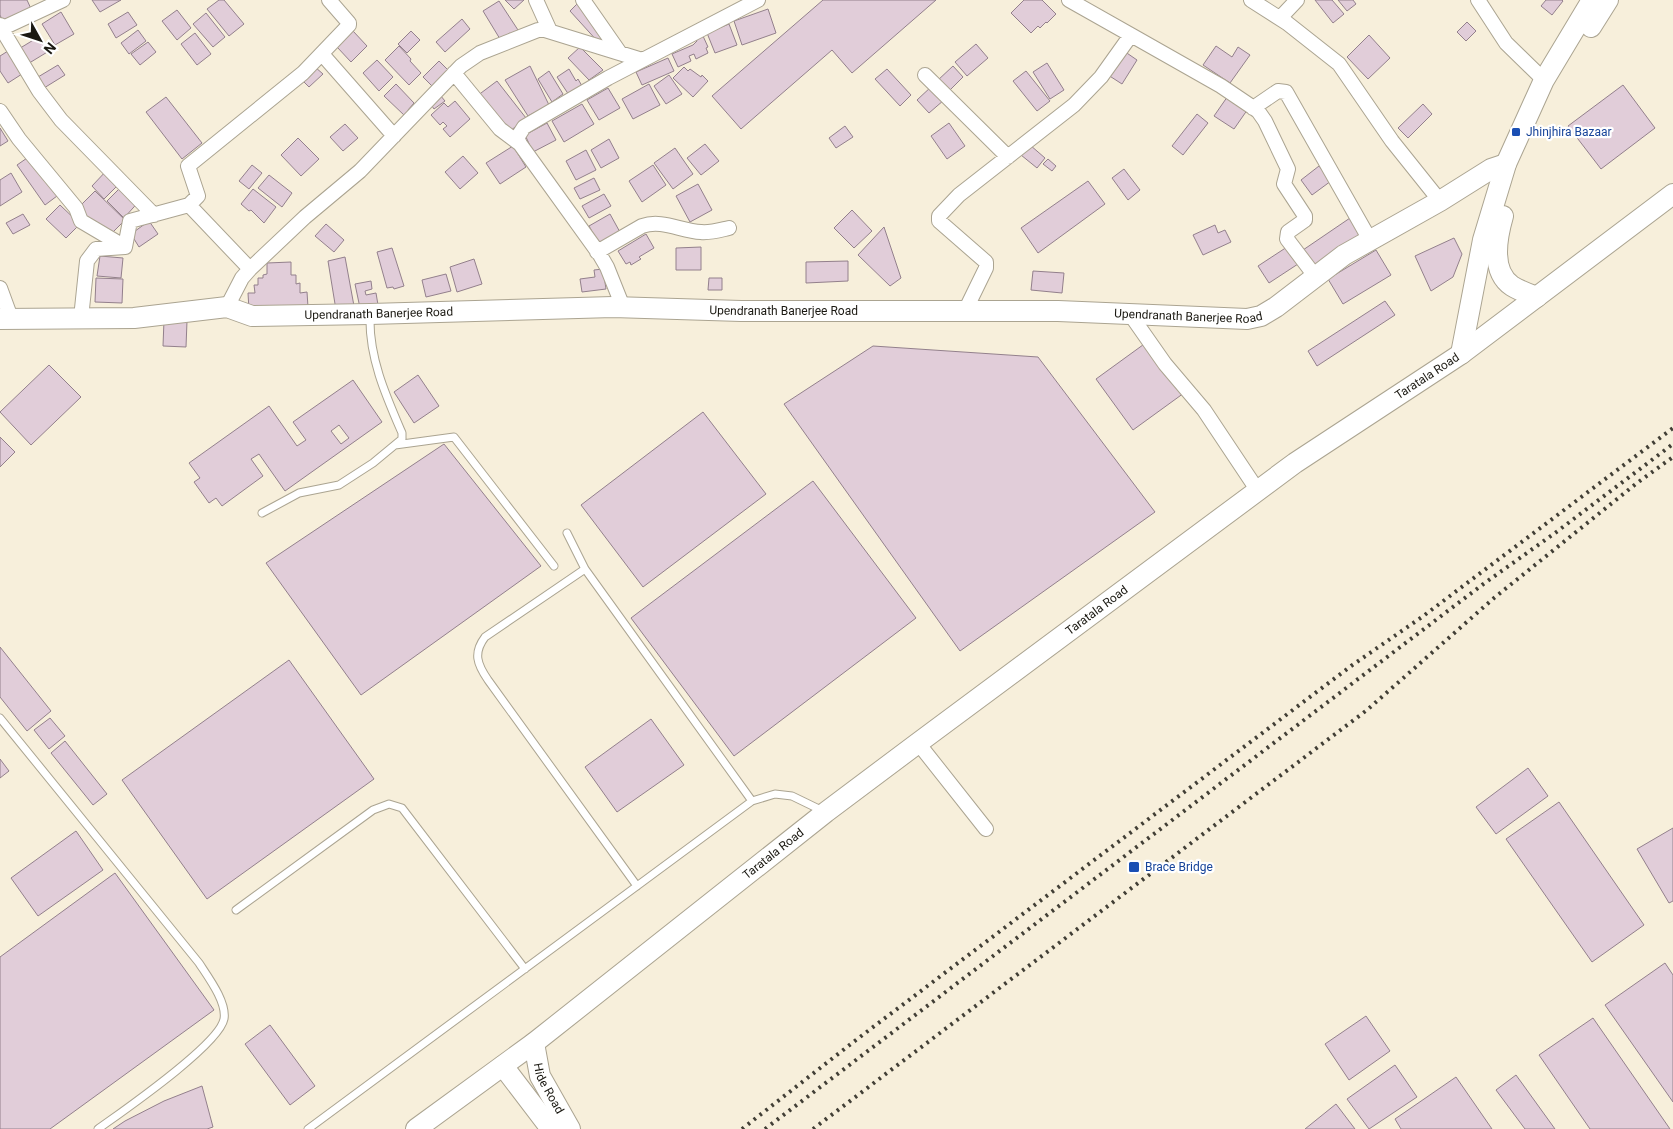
<svg xmlns="http://www.w3.org/2000/svg" width="1673" height="1129" viewBox="0 0 1673 1129" font-family="Roboto,sans-serif">
<style>
.building{fill:#e1cdd9;stroke:#93808c;fill-rule:evenodd}
.lines{fill:none;stroke-linecap:round;stroke-linejoin:round}
.lane-casing{stroke:#aba491;stroke-width:9}
.street-casing{stroke:#aba491;stroke-width:16}
.secondary-casing{stroke:#aba491;stroke-width:22}
.lane{stroke:#fff;stroke-width:7}
.street{stroke:#fff;stroke-width:14}
.secondary{stroke:#fff;stroke-width:20}
.rail{stroke:#413e35;stroke-width:4;stroke-dasharray:2.5 5;stroke-linecap:butt}
.transit-dot{fill:#1a4fb4;stroke:#fff;stroke-width:2}
.labels{text-anchor:middle;stroke-width:4.5;stroke-linejoin:round;paint-order:stroke}
.transit-label{font-size:12px;fill:#164399;stroke:#fff;text-anchor:start}
.street-label{font-size:12px;fill:#1a1811;stroke:#fff}
</style>
<rect width="100%" height="100%" fill="#f7efdb"/>
<path class="building" d="M0,0h27l5,11 -28,13 -4,-9z
M92,0h29l-21,12z
M219,0h5l20,24 -15,12 -22,-27z
M505,0h19l-10,9z
M823,0h113l-84,73 -20,-23 -91,79 -29,-33z
M1024,0h18l14,14 -9,9 -1,-1 -6,6 -2,-2 -7,7 -20,-20z
M1315,0h17l12,14 -11,9z
M1338,0h15l3,4 -9,7z
M1546,0h16l1,1 -11,14 -11,-9z
M499,1l19,29 -7,5 -1,-2 -10,6 -17,-28z
M577,4l29,33 -7,6 -29,-32z
M768,9l8,24 -34,12 -8,-24z
M177,10l14,18 -14,12 -15,-19z
M61,12l13,22 -19,11 -13,-21z
M128,12l9,13 -21,13 -8,-14z
M206,13l19,24 -12,10 -20,-23z
M462,19l8,10 -25,23 -9,-10z
M1467,22l9,9 -10,10 -9,-9z
M729,24l8,21 -22,8 -8,-20z
M138,30l8,11 -17,13 -8,-11z
M353,31l14,15 -16,16 -14,-15z
M411,31l9,9 -13,13 -9,-9z
M195,33l16,21 -14,11 -16,-21z
M1369,35l21,23 -22,21 -21,-22z
M40,36l9,15 -23,14 -9,-15z
M703,36l5,11 -2,1 2,5 -12,6 -2,-5 -5,2 2,5 -13,6 -6,-13 21,-9 4,-4 -1,-2z
M148,42l8,10 -16,13 -9,-11z
M976,44l12,14 -21,18 -12,-14z
M399,46l12,13 -1,2 11,12 -12,12 -24,-25z
M1216,46l16,11 6,-10 12,8 -20,28 -27,-18z
M580,47l23,23 -14,10 -21,-22z
M1121,49l16,11 -15,24 -17,-11z
M8,51l14,23 -14,9 -8,-12v-15z
M668,58l6,13 -32,14 -6,-13z
M377,60l16,17 -14,14 -16,-18z
M439,61l11,11 -16,16 -11,-11z
M1047,63l17,27 -14,9 -17,-27z
M58,65l7,10 -21,13 -6,-11z
M530,66l19,39 -21,11 -23,-36z
M953,66l10,11 -15,15 -11,-11z
M315,67l8,7 -14,13 -7,-7z
M684,67l4,4 2,-2 11,8 1,-2 6,6 -15,16 -20,-19z
M569,69l7,12 2,-2 4,7 -13,9 -12,-18z
M887,69l24,26 -11,11 -25,-27z
M549,71l14,23 -11,8 -14,-23z
M1026,71l24,30 -13,10 -24,-30z
M669,75l13,19 -16,10 -12,-18z
M497,81l29,37 -17,14 -32,-36z
M396,84l18,19 -6,7 1,2 -4,4 -21,-20z
M649,84l11,21 -27,14 -11,-20z
M1623,85l32,43 -54,41 -33,-43z
M932,86l12,14 -15,13 -12,-13z
M608,88l12,20 -21,12 -12,-20z
M1230,93l20,13 -16,23 -20,-13z
M440,95l5,6 -11,8 -4,-6z
M166,97l36,46 -20,16 -36,-47z
M455,101l15,18 -20,18 -7,-8 4,-3 -4,-4 -3,3 -9,-10 13,-12 4,4z
M582,104l12,20 -30,18 -12,-21z
M1423,104l9,10 -24,24 -10,-10z
M1197,114l11,9 -25,32 -11,-9z
M547,123l9,17 -23,12 -8,-17z
M949,123l16,23 -18,13 -16,-23z
M345,124l13,14 -15,13 -13,-14z
M845,126l8,11 -17,11 -7,-10z
M0,128l8,13 -8,5z
M298,138l21,21 -18,17 -20,-21z
M609,139l10,19 -18,10 -10,-18z
M705,144l14,17 -18,14 -14,-17z
M1030,145l15,13 -8,10 -16,-13z
M513,146l13,21 -26,17 -14,-21z
M675,148l18,26 -20,15 -19,-26z
M586,150l10,20 -20,10 -10,-19z
M30,156l27,40 -12,9 -28,-40z
M463,156l15,17 -18,16 -15,-17z
M1048,159l8,7 -4,5 -9,-7z
M252,165l10,8 -13,16 -10,-8z
M653,165l13,20 -24,17 -13,-21z
M1319,166l12,15 -19,14 -11,-15z
M108,169l13,13 -17,17 -12,-13z
M1124,169l16,21 -12,10 -16,-22z
M11,173l11,19 -22,14v-26z
M269,175l23,18 -10,14 -24,-19z
M594,178l6,12 -20,9 -6,-11z
M1088,181l17,23 -67,49 -17,-25z
M126,182l16,16 -18,20 -17,-17z
M698,184l14,26 -22,12 -14,-26z
M253,189l23,18 -12,16 -13,-13 -2,1 -8,-7z
M95,191l30,29 -21,21 -26,-33z
M604,194l7,12 -22,12 -7,-12z
M60,205l20,19 -14,14 -20,-19z
M852,210l20,21 -18,17 -20,-20z
M23,214l7,11 -17,9 -7,-11z
M610,214l11,20 -21,12 -11,-20z
M1350,218l13,20 -47,31 -13,-19z
M149,221l9,13 -19,13 -8,-13z
M326,224l18,16 -10,12 -19,-16z
M1215,225l3,8 7,-3 6,12 -28,13 -10,-20z
M884,227l17,51 -11,8 -32,-31z
M646,234l8,14 -15,9 2,2 -10,6 -1,-3 -4,2 -8,-13z
M1454,238l8,16 -9,23 -22,14 -16,-35z
M701,247v23h-25v-22z
M1287,247l11,17 -29,19 -11,-17z
M392,248l12,38 -10,3 -1,-2 -6,1 -10,-36z
M1376,250l15,25 -48,29 -15,-25z
M100,256l23,2 -2,20 -24,-2z
M345,257l9,49 -18,4 -8,-49z
M474,259l8,25 -25,8 -7,-25z
M848,261v20l-42,2v-21z
M291,262v13h5v9l4,-1v10l7,-1 1,15 -59,3 -1,-17h7l-1,-8h4v-7h5v-3l4,-1v-11z
M603,269l3,20 -24,3 -2,-13 15,-2 -1,-7z
M1033,271l31,2 -2,20 -31,-3z
M446,274l5,17 -25,6 -4,-17z
M96,278l27,1 -1,24 -27,-1z
M709,278h13v12h-14z
M371,281l1,8 -7,2 1,4 10,-2 2,12 -18,3 -5,-24z
M1385,301l10,14 -78,51 -9,-15z
M164,320l23,1 -1,26 -23,-1z
M1147,342l37,51 -51,37 -37,-51z
M873,346l165,11 117,155 -195,139 -176,-247z
M49,365l32,32 -50,48 -31,-33z
M418,375l21,31 -25,17 -20,-31z
M353,380l29,42 -97,69 -26,-37 -8,5 12,17 -41,30 -6,-8 -7,5 -15,-21 6,-4 -11,-15 80,-57 28,40 9,-6 -13,-18zM339,425l10,13 -8,6 -10,-13z
M703,412l63,82 -123,93 -62,-82z
M0,437l15,15 -15,15z
M444,444l97,122 -180,129 -95,-132z
M813,481l103,137 -182,138 -103,-138z
M0,647l51,64 -24,20 -27,-34z
M289,660l85,119 -167,120 -85,-119z
M50,718l15,18 -16,13 -15,-19z
M651,719l33,46 -67,47 -32,-45z
M65,741l42,53 -14,11 -42,-52z
M0,759l9,12 -9,7z
M1528,768l20,28 -52,38 -20,-27z
M1559,802l85,123 -52,37 -86,-123z
M1673,828v73l-4,2 -32,-54z
M76,831l27,39 -65,46 -27,-38z
M115,873l99,137 -164,119h-50v-172z
M1665,963l8,12v127l-68,-97z
M1366,1016l24,35 -41,29 -24,-36z
M1593,1018l77,111h-80l-51,-74z
M270,1025l45,61 -25,19 -45,-61z
M1395,1065l22,32 -48,32 -22,-30z
M1516,1075l39,54h-30l-29,-39z
M1456,1077l36,52h-91l-6,-10z
M202,1086l11,41 -6,2h-94l12,-8 39,-20z
M1336,1104l19,25h-50z"/>
<g class="lines">
<g class="lane-casing">
<path id="lane" d="M395,445l59,-8 100,129
M262,513l37,-20 40,-8 34,-22 29,-24v-6c-16,-37 -33,-75 -32,-116
M567,533l18,36 167,232
M585,569l-100,68c-12,16 -8,27 3,43l149,206
M0,718l199,245c9,14 28,39 25,56 -5,26 -101,92 -126,110
M236,910l137,-100 16,-6 13,4 123,161
M308,1129l444,-328 23,-7 17,2 31,15"/>
</g>
<g class="street-casing">
<path id="street" d="M536,0l14,31
M583,0l37,53
M1069,0l62,35
M1251,0l36,23 52,41 53,77 48,60
M1478,0l28,43 38,37
M1280,18l17,-18
M0,25l5,2 58,-27
M0,26l39,65 22,29 93,95
M322,54l72,82
M454,73l46,56 20,15
M925,75l83,82
M1253,108l25,-17 8,1 84,148
M0,111l19,28 57,69 5,13 44,26
M189,205l9,-9 -10,-30 115,-93 46,-48v-2l-20,-23
M597,252l45,-26c20,-7 39,5 59,6 9,1 19,-2 28,-4
M0,288l11,30
M227,307l15,-29 8,-9 55,-52 55,-46 101,-105 19,-13 58,-23h7l97,30
M623,307l-16,-40 -7,-12 -80,-111 -3,-6 7,-11 84,-49 150,-78
M965,311l21,-43v-6l-47,-41v-5l20,-21 115,-90 27,-28 30,-42 90,51 37,25 7,10 23,48 -4,15 21,32v4l-17,12 -1,7 28,37
M1130,314l35,50 39,46 54,81
M81,318l6,-57 9,-12 29,-2 5,-26 59,-16 61,64
M918,743l68,86"/>
</g>
<g class="secondary-casing">
<g id="secondary">
<path d="M1591,27l17,-27"/>
<path d="M1503,216c-6,21 -13,55 9,70 8,5 17,8 25,11"/>
<path id="s1" d="M0,319l134,-1 93,-11 25,9 118,-2 243,-7 128,4h317l189,8 14,-3 15,-9 68,-52 96,-54 51,-32 15,-5"/>
<path d="M1461,354l22,-114 23,-76 38,-84 48,-80"/>
<path id="s2" d="M534,1043l6,33 30,53"/>
<path d="M503,1066l48,63"/>
<path id="s3" d="M416,1129l118,-86 292,-231 92,-69 377,-280 166,-109 212,-160"/>
</g>
</g>
<use href="#lane" class="lane"/>
<use href="#street" class="street"/>
<use href="#secondary" class="secondary"/>
<path class="rail" d="M742,1129l114,-89 495,-374 71,-49 251,-189
M765,1129l717,-544 73,-52 118,-89
M813,1129l554,-419 127,-112 143,-115 36,-26"/>
</g>
<g class="transit-dot">
<rect x="1511" y="127" width="10" height="10" rx="2.5"/>
<rect x="1128" y="861" width="12" height="12" rx="2.5"/>
</g>
<g class="labels">
<g class="transit-label">
<text x="1526" y="136">Jhinjhira Bazaar</text>
<text x="1145" y="871">Brace Bridge</text>
</g>
<g class="street-label">
<text dy="4" stroke="none"><textPath href="#s1" startOffset="786">Upendranath Banerjee Road</textPath></text>
<text dy="4" stroke="none"><textPath href="#s1" startOffset="381">Upendranath Banerjee Road</textPath></text>
<text dy="4" stroke="none"><textPath href="#s1" startOffset="1191">Upendranath Banerjee Road</textPath></text>
<text dy="4" stroke="none"><textPath href="#s3" startOffset="1261">Taratala Road</textPath></text>
<text dy="4" stroke="none"><textPath href="#s3" startOffset="856">Taratala Road</textPath></text>
<text dy="4" stroke="none"><textPath href="#s3" startOffset="451">Taratala Road</textPath></text>
<text dy="4" stroke="none"><textPath href="#s2" startOffset="48">Hide Road</textPath></text>
</g>
</g>
<g transform="translate(40 40) rotate(130)" stroke="#ffffff" stroke-width="4" paint-order="stroke">
<path d="M0-4L9 19L0 12L-9 19Z" fill="#1a1811"/>
<text y="-8" font-size="14" font-weight="bold" text-anchor="middle" fill="#1a1811">N</text>
</g>
</svg>
